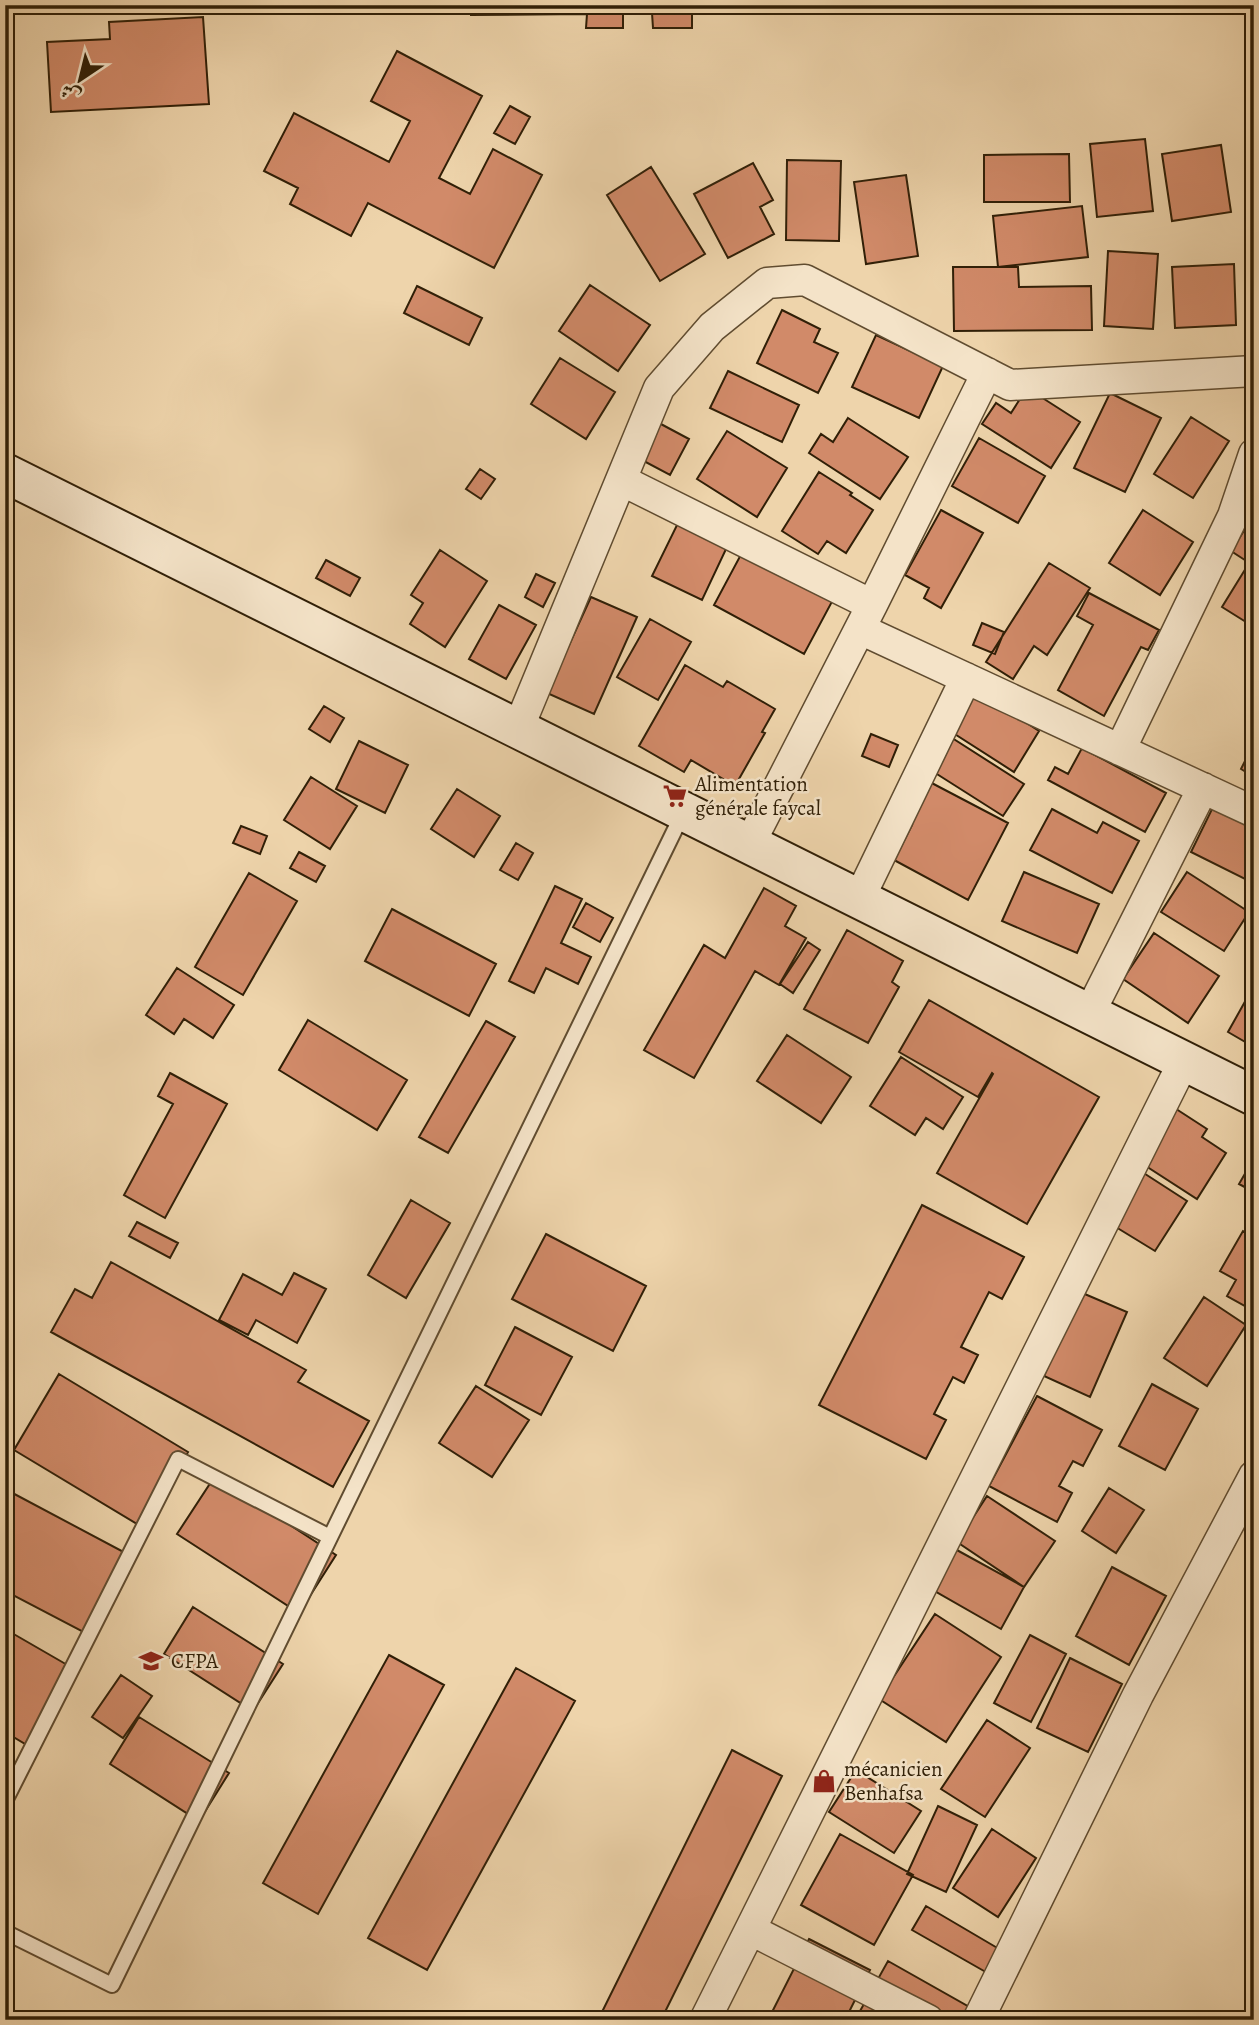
<svg xmlns="http://www.w3.org/2000/svg" width="1259" height="2025" viewBox="0 0 1259 2025" font-family="Alegreya,Amiri,serif">
<style>
.building{fill:#d18a69;stroke:#301f07;stroke-width:2}
.lines{fill:none;stroke-linecap:round;stroke-linejoin:round}
.lane-casing{stroke:#604c30;stroke-width:18}
.street-casing{stroke:#604c30;stroke-width:33}
.secondary-casing{stroke:#301f07;stroke-width:42}
.lane{stroke:#f4e3c8;stroke-width:14}
.street{stroke:#f4e3c8;stroke-width:30}
.secondary{stroke:#f4e3c8;stroke-width:38}
.labels{text-anchor:middle;stroke-width:5;stroke-linejoin:round;paint-order:stroke}
.poi-label{font-size:21px;fill:#301f07;stroke:#f4e3c8;text-anchor:start}
</style>
<rect width="100%" height="100%" fill="#eed4ab"/>
<filter id="stains"><feTurbulence type="fractalNoise" baseFrequency=".00286" numOctaves="4"/><feColorMatrix values="0 0 0 0 .2 0 0 0 0 .09 0 0 0 0 .02 0 0 0 .5 -.17"/></filter>
<radialGradient id="worn" r=".72"><stop offset=".6" stop-color="#630" stop-opacity="0"/><stop offset="1" stop-color="#630" stop-opacity=".3"/></radialGradient>
<path class="building" d="M471,5h324v1l-103,1v21h-39l-1,-15h-29v15h-37l1,-14 -116,1z
M203,17l6,87 -158,8 -4,-70 63,-3 -1,-17z
M397,51l85,45 -43,82 31,16 23,-45 49,26 -48,93 -126,-65 -17,33 -61,-32 8,-16 -34,-17 30,-58 95,49 21,-41 -39,-20z
M510,106l20,11 -15,27 -21,-11z
M1145,139l8,72 -56,6 -7,-73z
M1221,145l10,67 -59,9 -10,-67z
M1069,154l1,48h-86v-47z
M787,160l54,1 -2,80 -53,-1z
M753,163l20,37 -13,7 14,27 -46,24 -34,-64z
M651,167l54,87 -45,27 -53,-86z
M906,175l12,81 -52,8 -12,-82z
M1082,206l6,51 -90,10 -5,-51z
M1108,251l50,3 -5,75 -49,-3z
M1234,264l2,61 -61,3 -3,-61z
M953,267h65l1,20 72,-1 1,44 -138,1z
M590,285l60,40 -32,46 -59,-40z
M417,286l65,32 -13,27 -65,-32z
M782,310l38,19 -6,13 24,11 -20,40 -61,-30z
M876,335l67,31 -24,52 -67,-31z
M560,358l55,34 -29,47 -55,-35z
M728,371l71,34 -17,37 -72,-34z
M1027,388l53,34 -29,46 -69,-44 14,-21 15,10z
M1110,393l51,25 -36,74 -51,-24z
M1191,417l38,24 -36,57 -39,-24z
M848,418l60,39 -28,42 -71,-46 12,-19 12,8z
M659,423l30,16 -19,36 -30,-16z
M727,431l60,37 -30,49 -60,-38z
M979,438l66,38 -27,47 -66,-37z
M480,469l15,10 -14,20 -15,-10z
M819,472l33,21 -2,2 23,15 -27,43 -19,-12 -9,13 -36,-23z
M941,510l42,23 -42,75 -17,-10 5,-10 -24,-13z
M1143,510l50,32 -33,53 -51,-32z
M1254,515v51l-23,-15z
M678,523l49,24 -25,53 -50,-24z
M745,547l90,49 -31,58 -90,-49z
M440,550l47,31 -42,66 -35,-23 13,-21 -12,-8z
M326,560l34,18 -10,18 -34,-18z
M1049,563l41,25 -43,67 -13,-9 -21,33 -27,-17z
M1246,568l8,4v55l-32,-20z
M536,574l19,9 -12,24 -18,-10z
M1089,593l70,37 -11,20 -7,-3 -37,69 -46,-26 35,-65 -16,-9z
M591,597l46,20 -43,97 -47,-21z
M499,605l37,20 -30,54 -37,-20z
M650,619l41,23 -33,58 -41,-23z
M982,623l22,9 -9,22 -22,-9z
M685,665l38,22 4,-6 48,28 -13,23 3,1 -30,53 -44,-26 -7,12 -45,-26z
M976,690l63,41 -25,41 -64,-41z
M324,706l20,12 -14,24 -21,-13z
M871,734l27,11 -9,22 -27,-11z
M949,736l75,48 -21,32 -74,-47z
M359,741l49,24 -23,48 -49,-24z
M1082,748l84,45 -21,39 -97,-52 7,-13 13,7z
M1248,755l6,3v19l-13,-8z
M311,777l46,29 -27,43 -46,-29z
M926,780l82,43 -40,77 -74,-40 18,-35 -8,-4z
M457,789l43,27 -26,41 -43,-28z
M1215,803l39,19v38l-9,19 -54,-27z
M1052,809l45,24 6,-11 36,19 -27,52 -82,-43z
M241,826l26,10 -7,18 -27,-11z
M516,843l17,10 -15,27 -18,-10z
M299,852l26,14 -9,16 -26,-14z
M1024,872l75,32 -22,49 -75,-32z
M1187,872l62,40 -25,39 -63,-39z
M249,873l48,28 -54,94 -48,-28z
M555,886l27,13 -21,44 30,14 -13,27 -32,-16 -12,25 -25,-12z
M764,888l32,18 -11,20 21,12 -27,47 -24,-14 -61,107 -50,-28 60,-105 21,13z
M586,903l27,15 -13,24 -27,-15z
M392,909l104,55 -27,52 -104,-55z
M847,930l56,31 -11,21 7,5 -31,56 -64,-34z
M1154,933l65,43 -31,47 -65,-44z
M808,942l12,8 -27,43 -13,-9z
M177,968l57,37 -21,33 -29,-19 -10,15 -28,-19z
M1252,989h2v58l-26,-15z
M929,1000l170,97 -72,127 -90,-51 56,-99 -1,-1 -14,24 -79,-45z
M308,1020l99,60 -30,50 -98,-60z
M486,1021l29,16 -67,116 -29,-16z
M787,1035l64,42 -30,46 -64,-42z
M901,1057l62,40 -20,32 -17,-11 -11,17 -45,-29z
M170,1073l57,31 -62,114 -41,-23 49,-91 -15,-8z
M1170,1105l37,24 -5,8 24,16 -29,46 -62,-40z
M1254,1158v34l-15,-8z
M1139,1170l48,31 -32,50 -49,-30z
M411,1200l39,23 -44,75 -38,-23z
M922,1205l102,52 -22,42 -13,-7 -28,55 17,8 -14,28 -11,-6 -19,37 12,6 -20,39 -107,-54z
M137,1222l41,21 -8,15 -41,-22z
M1243,1231l9,5 2,-2v77l-27,-15 9,-16 -16,-9z
M546,1234l100,52 -33,65 -101,-52z
M111,1262l195,108 -8,12 71,39 -36,66 -282,-155 24,-43 17,9z
M294,1273l32,16 -29,54 -41,-23 -8,15 -29,-15 24,-46 39,21z
M1080,1292l47,20 -37,85 -46,-21z
M1204,1297l42,28 -39,61 -43,-28z
M515,1327l57,30 -31,58 -56,-30z
M59,1374l129,78 -46,75 -128,-77z
M1152,1384l46,25 -33,61 -46,-24z
M476,1386l53,34 -37,57 -53,-34z
M1037,1396l65,34 -19,36 -10,-5 -14,25 13,7 -15,29 -68,-36z
M215,1476l121,79 -37,58 -122,-79z
M1109,1488l35,22 -28,43 -34,-22z
M5,1489l128,68 -42,79 -86,-45z
M987,1496l68,45 -31,46 -67,-45z
M955,1549l69,38 -23,42 -68,-39z
M1112,1567l54,29 -37,69 -53,-29z
M193,1607l90,57 -30,47 -89,-57z
M935,1614l66,43 -55,85 -67,-43z
M5,1629l71,41 -44,78 -27,-16z
M1030,1635l36,19 -35,68 -37,-19z
M389,1655l55,30 -126,229 -55,-31z
M1070,1658l52,26 -34,68 -51,-24z
M516,1668l59,33 -148,269 -59,-32z
M121,1675l31,21 -29,42 -31,-21z
M139,1717l90,56 -30,48 -89,-57z
M987,1720l43,28 -45,69 -44,-28z
M732,1750l50,26 -121,244h-63z
M856,1770l65,41 -27,42 -65,-41z
M938,1806l39,19 -31,67 -39,-18z
M992,1829l44,29 -38,59 -45,-29z
M840,1834l73,41 -39,70 -73,-40z
M926,1906l85,50 -13,23 -86,-49z
M809,1939l61,31 -25,50h-77z
M888,1961l99,56 -1,3h-131z"/>
<g class="lines">
<g class="lane-casing">
<path id="lane" d="M5,1801l173,-342 152,78
M5,1932l107,53 571,-1172"/>
</g>
<g class="street-casing">
<path id="street" d="M621,480l251,125
M860,629l394,183
M518,729l141,-341 53,-61 55,-44 38,-3 205,105 244,-14
M1120,750l113,-234 21,-62
M749,845l123,-240 115,-232
M859,899l107,-221
M1089,1014l114,-226
M751,1930l177,90
M705,2020l479,-959
M978,2020l160,-325 116,-219"/>
</g>
<g class="secondary-casing">
<path id="secondary" d="M5,473l1249,623"/>
</g>
<use href="#lane" class="lane"/>
<use href="#street" class="street"/>
<use href="#secondary" class="secondary"/>
</g>
<defs>
<g id="supermarket-bare" transform="scale(1.89)"><path d="M-6-5.5h2.5l.6 2H6L4.5 2H-2.5L-4.4-4H-6ZM-1.5 3.2a1.3 1.3 0 1 0 .1 0ZM3 3.2a1.3 1.3 0 1 0 .1 0Z" fill="#8f2418" stroke="#f4e3c8" stroke-width="2.5" paint-order="stroke"/></g>
<g id="university-bare" transform="scale(1.89)"><path d="M0-5L7-2L0 1L-7-2ZM-4 1L0 2.5L4 1V4Q0 6-4 4Z" fill="#8f2418" stroke="#f4e3c8" stroke-width="2.5" paint-order="stroke"/></g>
<g id="shop-bare" transform="scale(1.89)"><path d="M-5-2.5h2.3a2.7 3.5 0 0 1 5.4 0H5L5.5 6h-11ZM-1.5-2.5h3a1.5 2.3 0 0 0-3 0Z" fill="#8f2418" stroke="#f4e3c8" stroke-width="2.5" paint-order="stroke"/></g>
</defs>
<g fill-rule="evenodd">
<use href="#supermarket-bare" x="675" y="796"/>
<use href="#university-bare" x="151" y="1661"/>
<use href="#shop-bare" x="824" y="1781"/>
</g>
<g class="labels">
<g class="poi-label">
<text x="695" y="791">Alimentation<tspan x="695" dy="24">générale faycal</tspan></text>
<text x="171" y="1668">CFPA</text>
<text x="844" y="1776">mécanicien<tspan x="844" dy="24">Benhafsa</tspan></text>
</g>
</g>
<rect width="1259" height="2025" fill="none" stroke="#eed4ab" stroke-width="28"/>
<rect x="7" y="7" width="1245" height="2011" fill="none" stroke="#301f07" stroke-width="3.5"/>
<rect x="14" y="14" width="1231" height="1997" fill="none" stroke="#301f07" stroke-width="2"/>
<g transform="translate(80 80) rotate(215)" stroke="#f4e3c8" stroke-width="5" paint-order="stroke">
<path d="M0-5L12 26L0 18L-12 26Z" fill="#301f07"/>
<text y="-10" font-size="19" font-weight="bold" text-anchor="middle" fill="#301f07">ش</text>
</g>
<rect width="100%" height="100%" filter="url(#stains)"/>
<rect width="100%" height="100%" fill="url(#worn)"/>
</svg>
